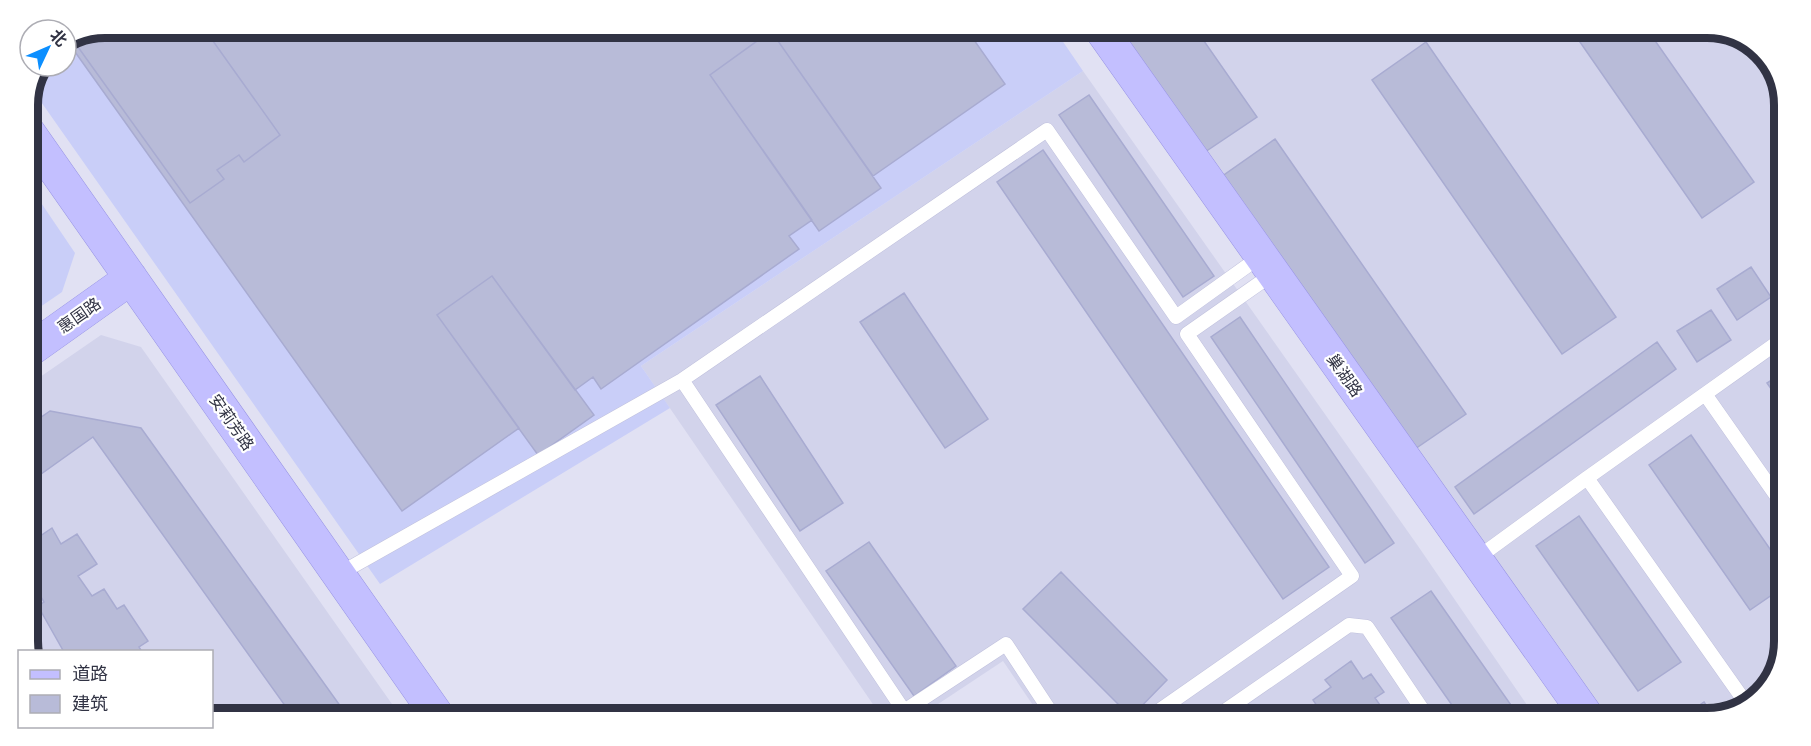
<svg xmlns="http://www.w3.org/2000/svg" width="1811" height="746" viewBox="0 0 1811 746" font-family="Manrope,'Noto Sans SC',sans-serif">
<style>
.residential{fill:#d2d3eb}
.commercial{fill:#c9cef8}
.building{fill:#b8bbd8;stroke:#a8abd1;stroke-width:1.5}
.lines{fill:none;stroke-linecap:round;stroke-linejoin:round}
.lane-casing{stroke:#c0c1dd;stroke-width:15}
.secondary-casing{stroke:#9793e4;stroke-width:34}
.lane{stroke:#fff;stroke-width:14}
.secondary{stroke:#c3bfff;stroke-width:33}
.labels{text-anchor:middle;stroke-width:4.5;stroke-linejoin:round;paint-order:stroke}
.street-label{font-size:16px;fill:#313344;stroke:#fff}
.rim{fill:none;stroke:#313344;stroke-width:8}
</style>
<rect width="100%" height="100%" fill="#e1e1f3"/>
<path class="residential" d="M1116,31l620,2 32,25 16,41 -6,572 -28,35 -43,13h-116z
M1083,71l335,475 118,172 -495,-1 -38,-56 -83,55h-39l-240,-350z
M101,335l40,12 258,367h-187v-62l-183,-1 -2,-4v-261z"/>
<path class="commercial" d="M105,27l950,3 28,41 -442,295 29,42 -290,176 -348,-495 10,-23h24v-23z
M27,182l48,71 -13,39 -35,24z"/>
<path class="building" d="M105,27l862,3 38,54 -132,92 -102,-145 -61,44 102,145 -23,16 10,13 -198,140 -8,-12 -18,13 -83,-114 -55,39 82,113 -117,83 -334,-469z
M105,27h98l77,108 -36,27 -5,-7 -22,15 7,9 -34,24 -117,-163z
M771,31l110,157 -62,43 -109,-156z
M1117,31h80l60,86 -55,37z
M1339,31h21l-14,10z
M1573,32h76l105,150 -52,36z
M1426,42l190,275 -54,37 -190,-274z
M1089,95l125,181 -31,21 -124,-182z
M1275,139l191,275 -54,37 -191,-274z
M1043,150l286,417 -46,32 -286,-417z
M1751,267l20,30 -34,23 -20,-31z
M492,276l102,139 -56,40 -101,-140z
M904,293l84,126 -43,29 -85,-126z
M1711,310l20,30 -34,22 -20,-31z
M1240,317l154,226 -29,20 -154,-226z
M1657,342l19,27 -202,145 -19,-27z
M1781,374v29l-14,-20z
M760,376l83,127 -43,28 -84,-126z
M50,411l91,17 205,286h-55l-198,-277 -66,47v-57z
M1691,435l88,127v28l-29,20 -101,-145z
M1579,516l102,146 -43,29 -102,-145z
M52,528l9,16 16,-10 20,30 -19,12 14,20 12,-7 13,20 7,-4 24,36 -9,6 3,5h-78l-26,-46 6,-4 -17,-29 1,-20 6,-4 -4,-6z
M869,542l87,124 -42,30 -88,-125z
M1061,572l106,108 -36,37 -108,-108z
M1431,591l89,127h-59l-70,-100z
M1351,661l12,18 8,-5 13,18 -9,6 14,20h-64l-12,-18 18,-13 -6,-7z
M1704,702l10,15 -7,2h-28z"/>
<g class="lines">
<g class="lane-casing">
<path id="lane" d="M682,380l222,331 102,-67 48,73
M1705,394l75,107
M1476,559l111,-81
M339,574l343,-194 365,-250 129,187 85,-61
M1748,706l-161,-228 194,-138
M1150,717l202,-141 -165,-242 87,-61
M1216,717l133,-92 18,2 61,91"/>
</g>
<g class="secondary-casing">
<path id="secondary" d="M1102,31l487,688
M27,130l410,585
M27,352l104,-74"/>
</g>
<use href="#lane" class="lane"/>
<use href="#secondary" class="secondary"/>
</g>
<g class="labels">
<g class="street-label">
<text transform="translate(79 315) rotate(-35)" y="6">惠国路</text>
<text transform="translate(1345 375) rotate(55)" y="6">巢湖路</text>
<text transform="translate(232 422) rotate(55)" y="6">安莉芳路</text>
</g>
</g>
<path d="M0 0H1811V746H0ZM105 38H1707A67 67 0 0 1 1774 105V641A67 67 0 0 1 1707 708H105A67 67 0 0 1 38 641V105A67 67 0 0 1 105 38Z" fill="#fff" fill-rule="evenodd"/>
<path class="rim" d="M105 38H1707A67 67 0 0 1 1774 105V641A67 67 0 0 1 1707 708H105A67 67 0 0 1 38 641V105A67 67 0 0 1 105 38Z"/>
<rect x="18" y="650" width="195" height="78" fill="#ffffff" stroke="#adadb4" stroke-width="1.5"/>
<rect x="30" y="670" width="30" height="9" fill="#c3bfff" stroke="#adadb4" stroke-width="1.5"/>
<text x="72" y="680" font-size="18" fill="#313344">道路</text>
<rect x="30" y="695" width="30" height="18" fill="#b8bbd8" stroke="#adadb4" stroke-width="1.5"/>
<text x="72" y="710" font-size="18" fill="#313344">建筑</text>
<g transform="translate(48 48) rotate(46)"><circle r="28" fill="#ffffff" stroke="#adadb4" stroke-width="1.5"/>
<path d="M0-4.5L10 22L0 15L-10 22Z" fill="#0c8fff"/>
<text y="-9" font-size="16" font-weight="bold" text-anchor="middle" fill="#313344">北</text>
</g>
</svg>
